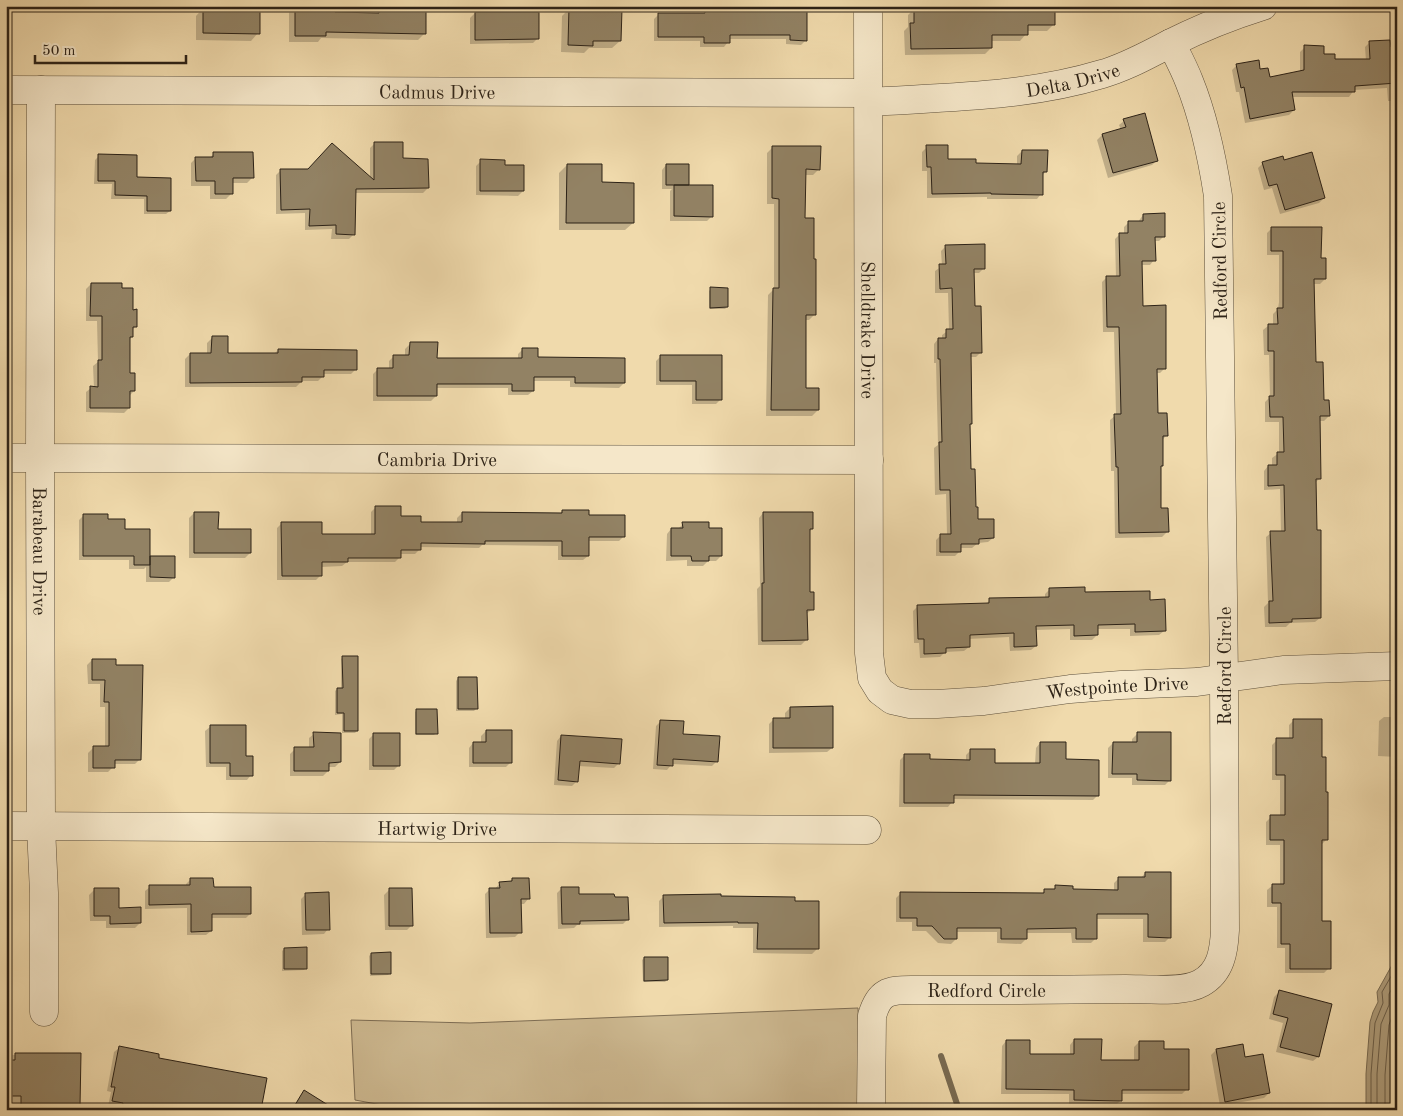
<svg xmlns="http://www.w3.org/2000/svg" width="1403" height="1116" viewBox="0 0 1403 1116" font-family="'Old Standard TT',serif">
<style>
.green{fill:#cfbb93;stroke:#7e6e55}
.water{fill:#ad9b79;stroke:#796b52}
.shadow{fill:#0003}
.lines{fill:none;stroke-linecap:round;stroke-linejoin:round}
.shore{stroke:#6c5e48;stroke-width:1}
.stream{stroke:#796b52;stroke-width:6}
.building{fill:#928264;stroke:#2c2217}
.minor-casing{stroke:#5d503c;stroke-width:29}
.minor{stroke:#f5e7c9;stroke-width:28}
.labels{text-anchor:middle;stroke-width:5;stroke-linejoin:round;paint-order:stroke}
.street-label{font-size:19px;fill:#2c2217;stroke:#f5e7c9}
</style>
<rect width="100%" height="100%" fill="#f0daac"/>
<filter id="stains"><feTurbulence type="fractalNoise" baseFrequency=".004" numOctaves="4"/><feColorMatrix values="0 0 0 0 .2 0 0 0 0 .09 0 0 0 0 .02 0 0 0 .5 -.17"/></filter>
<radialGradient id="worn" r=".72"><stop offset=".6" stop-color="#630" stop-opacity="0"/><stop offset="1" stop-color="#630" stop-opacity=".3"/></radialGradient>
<path class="green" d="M858,1008l3,102h-452l-54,-10 -4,-80 119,3z"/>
<path class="water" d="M1397,956v154h-31v-36l4,-52 3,-10 5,-10 -1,-10z"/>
<path class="shadow" d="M102,6h29l-4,4 -25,1z
M205,6h54l-1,27 -7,8 -55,-1v-24z
M293,6h41v8h41l5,-5h22v-3h23v27l-7,7 -97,-2 -3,4h-29v-32z
M579,6h33l8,35 -8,7h-23l-5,5 -23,-1 1,-36 8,-8h9z
M708,6h27v3l71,31 -5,5 -15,-1v-5h-58v3l-4,5h-24v-6h-46v-22l5,-5h42l7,-4z
M999,6h54l1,18 -7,7h-21v3l-6,7h-29v7l-6,6 -80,1 -1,-24 4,-4v-12l7,-7h84z
M1094,6h27l-5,5h-22z
M475,13l63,25 -5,5 -63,1v-26z
M1370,42l19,6h8v53h-9l-1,-13 -33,2 -5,7h-58l3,13 -5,5 -44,8 -6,-31h-3l-4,-22 5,-5 22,6 10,7 31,-6v-20l5,-5 28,14h33l-1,-14z
M1124,121l33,39 -5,5 -44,13 -11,-38 5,-5 19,-5 -2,-5z
M375,143l27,16 26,29 -5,5h-68l-1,41 -5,5h-18l1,-10 -27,1v-17l-29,1v-39l5,-5 89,8v-30z
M773,147l46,22 -6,6h-8l-1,44 10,96 -5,5h-5l1,69 13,21 -6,6h-46l2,-121 6,-6v-85h-7v-51z
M927,147l20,14 28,3 42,1v-9l5,-5 24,20 -4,5 -1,18 -4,5h-50v-2l-60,1v-27h-5v-19z
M214,154l38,24 -5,5h-16v11l-5,5h-16v-13h-19v-23l5,-5h13z
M99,156l37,22 34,33 -4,3h-22v-15h-33l1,-15h-18l1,-24z
M481,161l23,5 19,25 -5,5 -42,-1v-29z
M1283,162l41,36 -5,5 -39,11 -8,-26 -8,2 -6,-22 5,-5z
M567,165l34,19 32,39 -8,7h-66v-57z
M666,165l46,51 -5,5h-37v-30l2,-2h-10v-19z
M1143,215l21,21 -5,5h-5v19l-4,5h-9l1,42 23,61 -5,5h-4l1,41 9,22 -4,4v25l-3,3 1,41 7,23 -5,5 -47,1 -1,-67h-3l-1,-51 6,-5 -2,-83h-11l-1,-50 5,-5h9l-1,-38 5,-5h4v-7l5,-5h9z
M1272,228l48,31 5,20 -5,5h-7l2,79 7,39 7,14 -5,5h-5l1,57 -5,5 5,135 -5,4 -25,1 -4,4h-21l-1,-20 4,-4 -2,-66 5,-4 10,-1 -1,-43 -16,1v-19l4,-5h4v-8l7,-5v-31h-14v-20l5,-5 -1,-42h-5l-1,-25 5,-4 5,-1v-11l5,-5 1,-7v-47h-12v-22z
M946,246l38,22 -5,5h-6l1,35 7,44 -5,5h-6l1,67 -2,2 1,45 7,49 16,18 -5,4 -10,1 -6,5h-13l1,3 -5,5h-19v-16l5,-5h6l-1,-41 -11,1 -1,-47 4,-3 -2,-82h-2v-19l4,-5h4v-4l7,-5 -1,-37h-13v-22l7,-5 -1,-15z
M91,284l30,5 11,22 3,16 -3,3v7l-3,3v34l5,17 -5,5v12l-5,5 -38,-1v-20l5,-4h3l-1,-22 5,-4 -1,-41h-11v-32z
M711,289l16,18 -2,2h-16v-18z
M212,338l15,16h47l4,-4 78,19 -5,5h-28v2l-5,5h-16l-6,6h-111v-28l5,-5h17v-11z
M410,344l26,15 82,1v-6l5,-5 13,9 88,25 -5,5 -49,-1v-6h-37v10l-5,4h-20v-7h-72v8l-5,5h-58v-27l5,-5h11v-8l5,-5h11v-7z
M661,356h60v43l-5,5h-24v-19h-36v-24z
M376,507l24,11 20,6 37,-1v-5l5,-5 98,1 2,-3 26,5 36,20 -5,5h-31v15l-5,4h-25v-14l-76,-1 -3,3 -59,-1v2l-5,5h-15v3l-5,5h-48l-5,4 -21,1v8l-5,5h-39v-52l5,-5 39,13h50v-24z
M194,513l23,17 33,23 -5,5h-56v-40z
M763,513l49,16 -4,4 1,60 4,16 -7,5v26l-5,5h-43l-1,-56 3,-3 -1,-68z
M84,515l23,5 17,10 25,29 25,18 -5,5h-23v-15l-2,2h-15v-9h-50v-40z
M683,524l25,5 13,27 -5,5h-8l-5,5h-16v-6l-21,1 1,-27 4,-5h7z
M1050,589l99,12 15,30 -5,4 -29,1v-7h-33v6l-5,5h-22v-11l-35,1 1,16 -5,4 -21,1 -1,-14 -41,2 1,8 -5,4 -19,1 -5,5 -20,1 -1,-15h-5l-1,-32 5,-5 67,-1 5,-5 55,-2v-4z
M343,657l14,74 -2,2h-13v-19l-7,1v-24l2,-2h4v-30z
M92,660l23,6 25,93 -5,5h-22v3l-5,5h-20v-19l5,-5h12v-41h-5v-23h-12l-1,-19z
M458,678l18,31 -2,2h-18v-30z
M790,708l42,40 -5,4 -58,1v-29l5,-5h11v-6z
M417,710l19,23 -2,2h-19v-23z
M1384,717h13v40l-19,-1 1,-35z
M1294,720l27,38 5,82 -5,5v77l8,46 -5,5h-39v-25h-8v-41h-10v-17l5,-4h8v-41h-14v-23l5,-5h9v-37h-8v-35l5,-5h12v-15z
M661,721l21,14 35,26 -5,5 -40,-2 -5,6 -14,-1 3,-43z
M210,727l35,30 6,18 -4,5h-21v-13h-20l-1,-36z
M6,728h3v21l-3,3z
M486,731l25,31 -5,5h-37v-19l4,-5 8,1v-8z
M314,734l26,28 -5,5h-7v4l-5,5h-33v-22l5,-5h14v-11z
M374,734l25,31 -5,5h-25v-31z
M1137,734l33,46 -5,5h-33v-7h-24v-30l5,-5h19v-4z
M561,736l58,27 -5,5 -36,-2 -1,15 -5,5 -18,-1 3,-44z
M1040,743l25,18 33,34 -5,5 -141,-1v3l-4,5h-49l1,-47 5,-5 24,5 37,1v-6l5,-5 23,14h41l1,-16z
M1145,873l25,64 -5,5h-22v-23h-48l1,19 -5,5h-19l-1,-10h-45v6l-5,5 -24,-1v-11h-41v7l-5,5 -13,-1 -12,-12h-14v-9h-16v-24l5,-5 140,2 3,-4h8l4,-4 16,4h42v-8l5,-5h22z
M191,879l21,10 38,25 -4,4h-35v13l-5,4h-19v-27l-42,1v-18l5,-4 36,-1v-2z
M512,879l16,20 -4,5h-4v28l-5,5 -29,1 -1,-44 5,-5h5l5,-6h9z
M562,888l16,7 50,24 -5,5 -46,1 -3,3 -16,1 -1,-36z
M94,890l23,19 23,14 -5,5h-29v-7h-16l-1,-26z
M389,890l23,35 -5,5h-22l-1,-35z
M306,894l22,35 -4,5 -22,1 -1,-36z
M664,896l56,1 74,5 23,47 -5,5 -59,-1v-25h-20v-2l-74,1v-26z
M284,949l22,19 -2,2 -22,1v-20z
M371,954l19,19 -2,2 -18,1 -1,-20z
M644,958l23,22 -2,2h-22l-1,-22z
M1279,992l39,65 -5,4 -37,-9 7,-29 -14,-4 5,-22z
M1074,1040l26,22h34v-15l5,-5 24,8 24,39 -5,5h-61v6l-5,5h-47v-11h-68l1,-48 4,-5 22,14h42v-10z
M119,1048l38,11 103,51h-142l1,-2 -11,-2 3,-14 -4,-1 7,-39z
M1216,1050l28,9 25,34 -5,5 -44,8 -9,-51z
M80,1054l-1,51 -4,5h-69v-55z
M304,1092l29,18h-42z"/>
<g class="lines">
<path class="shore" d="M1371,1110v-36l4,-51 8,-20 -1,-11 15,-26
M1377,1110v-36l4,-50 8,-19v-11l8,-15
M1385,1110v-35l4,-50 8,-22"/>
<path class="stream" d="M941,1056l18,54"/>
</g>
<path class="building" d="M260,6v28l-57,-1v-26z
M295,6h40v6l44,1v-5l47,-2v28l-100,-2v4h-31z
M586,6h27v3h9l-1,32h-28v5l-25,-1 1,-38z
M1055,6v19h-27v10h-36v13l-81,1 -1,-26h4v-16z
M705,8h102v33l-17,-1v-5h-60v8h-26v-6h-46v-24h47z
M475,12h64v27l-64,1z
M1390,40l1,7 6,-1v37l-42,3v6h-63l3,18 -45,9 -6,-32 -3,1 -5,-24 23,-4 1,9 8,-1 2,9 34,-7v-25l20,1v8h11v5h35l-1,-18z
M1145,113l13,48 -45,12 -11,-39 24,-7 -3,-8z
M374,142h29v16l25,1 1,29 -73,1 -1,46 -19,-1v-9l-27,1 1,-17 -29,1 -1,-41h28l24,-26 42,37z
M926,145h22v14h28v4l45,1 1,-14h26l-1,22h-4v23l-52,-1v-1l-59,1 -1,-27h-4z
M772,146h49l-1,24 -14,-1 -1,49h9v41h2v56h-10v73h13v22h-48l2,-122h6v-89l-7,-1z
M213,152h40l1,26h-21v16h-18v-13h-19l-1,-24h18z
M1312,152l13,46 -40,12 -8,-26 -8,2 -7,-24 21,-6 1,4z
M98,154l39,1v22l34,1v33h-24v-15l-32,-1v-14h-17z
M480,159l25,1v5h19v26h-44z
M567,164h35v18l32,1v40h-68z
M666,164h23v21h-23z
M674,185h39v32l-39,-1z
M1165,213v24h-10l1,24h-14l1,45 23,-1v64h-9l1,44h9l1,23h-5v30h-2v42h7l1,24 -50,1 -1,-66h-2l-2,-53h7l-2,-87h-12l-1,-51h14l-1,-43h9v-12h15v-7z
M1271,227h51l-1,31h5v21h-12l2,83h7l1,38h5l1,16h-10l1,63h-5l1,51h4v88l-29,1v3l-23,1v-22h4l-3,-70h15l-1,-46 -16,1v-21h9v-13h7l-1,-35h-13l-1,-21h5v-45h-6v-27h10l-1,-16h6v-57h-12z
M985,244v25h-11l1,37h6l1,47h-11l1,71h-2l1,45h4l1,38h2v12h16v19l-15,1v5h-18v8h-21v-18h11l-1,-44h-10l-1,-48h3l-2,-83h-2v-21h8v-9h7l-1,-41 -12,1 -1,-25h7l-1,-19z
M91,283h31v5h11v22l4,-1v18h-4v10h-3v36h5v18h-5v17h-40v-22l8,1v-27h4v-44h-12z
M710,287l18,1v19l-18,1z
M212,336h16v17h50v-4l79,1v20h-33v7h-22v5l-112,1v-30h21z
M410,342h28l-1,16h85v-10h16v9l87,1v25h-50v-6h-41v14h-22v-7h-75v12h-60v-28h16v-13h16z
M660,355h62v45h-26v-19h-36z
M375,506h26v10h20v6h41v-10l100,1v-3h27v5h36v22h-36v19h-27v-15h-77v3l-64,-1v7h-20v8h-53v4h-26v14h-40l-1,-54h41v12h53z
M194,512h25l-1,17h33v24h-57z
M763,512h50v17h-3v63h4v18h-7l1,30 -46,1v-58h2z
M83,514h25v5h17v10h25v36h-16v-9h-51z
M682,522h27v6h13v28h-13v5h-17l-1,-5h-20v-28h12z
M150,556h25v22l-25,-1z
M1085,587v5l65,-1v9l15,-1 1,32 -31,1v-8l-37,1v10l-24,1v-11l-38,1 1,20 -23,1v-14l-44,2v12l-24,1v5l-22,1v-15h-6l-1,-34 72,-2v-5l60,-1v-9z
M342,656h16v75h-14v-18h-7v-25h6z
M92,659h24v6h27l-2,95h-26v8h-22v-22h16v-44h-5l1,-22h-13z
M458,677h19l1,32h-20z
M833,706v42h-60v-30h17v-11z
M416,709h21l1,25h-22z
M1293,719h29v38h4v35h2v48h-6v81h9v48h-41v-25h-9v-41h-9v-19h12v-44h-14v-25h15v-40h-9v-37h17z
M660,720l24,1 -1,13 37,2 -2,26 -45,-3v7l-16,-1z
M210,725h36v31h7v20h-23v-13h-20z
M486,730h26v33h-39v-21h13z
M313,732l28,1v29l-12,1v8h-35v-24h20z
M1137,732h34v49l-34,-1v-6h-25l1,-32h24z
M373,733h27v33h-27z
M561,735l61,4 -2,25 -40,-3 -2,21 -20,-2z
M1040,742h26v17l33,1v36l-145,-1v8h-50v-49h26v5l40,1v-11h25v14h45z
M1145,872h26v66l-23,-1v-23h-51v25h-21v-11l-49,1v10h-26v-11h-44v11h-13l-12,-13h-15v-8h-17v-26l144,1v-4h11v-4l18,1v3l45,1v-13h27z
M190,878h23l1,9h37v27h-39v17l-21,1v-28l-42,1v-20h41z
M512,878h17l1,21h-9l1,34h-32l-1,-45h11l-1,-6 13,-1z
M561,887h18v7h35l1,3h13l1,23 -49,1v3h-18z
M94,888h25v20l22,-1v16l-31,1v-8h-16z
M389,888h23l1,38h-24z
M329,892l1,38h-24l-1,-37z
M721,894v2l74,1v4h24v48h-62l1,-26h-20v-1l-74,1 -1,-28z
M307,947v22h-23v-21z
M391,952v22h-20v-21z
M644,957h24v23l-24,1z
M1279,990l53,14 -13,53 -39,-10 8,-29 -15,-4z
M1074,1039h28l-1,21h38v-19h25v8h25v41h-67v11l-48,-1v-10l-68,-1v-49h24v14h44z
M1243,1044l2,13 18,-3 7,39 -45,9 -9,-53z
M119,1046l40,8v4l108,20 -6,32h-140l2,-7 -11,-2 3,-14h-4z
M15,1053h66l-1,53h-12v4h-47v-14h-15v-36h9z
M304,1090l32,20h-44z"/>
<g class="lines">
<g class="minor-casing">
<g id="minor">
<path id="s1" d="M868,6l1,647 3,25 8,13 12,9 18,4h27l47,-3 86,-12 51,-4 76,-3 86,-12 114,-4"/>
<path id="s2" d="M6,90l863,3"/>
<path id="s3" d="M41,90l-1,368 1,369 3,66v119"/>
<path id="s4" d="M869,102c79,-5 157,-5 233,-28 25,-7 47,-20 69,-31 30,-15 60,-27 92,-37"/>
<path id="s5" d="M6,458l863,2"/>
<path id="s6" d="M6,826l861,4"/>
<path id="s7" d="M871,1110l1,-94c7,-24 16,-26 39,-26 72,0 143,0 215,-1 20,0 58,4 75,-6 20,-11 23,-32 24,-53l-1,-252 -6,-482c-6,-39 -14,-78 -29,-115 -5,-13 -12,-26 -18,-38"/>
</g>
</g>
<use href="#minor" class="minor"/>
</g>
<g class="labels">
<g class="street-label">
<text dy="7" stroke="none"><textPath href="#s4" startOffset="205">Delta Drive</textPath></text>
<text dy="7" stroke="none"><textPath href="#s2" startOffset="431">Cadmus Drive</textPath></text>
<text transform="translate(1219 261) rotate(-91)" y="7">Redford Circle</text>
<text dy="7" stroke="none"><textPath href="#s1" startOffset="324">Shelldrake Drive</textPath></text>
<text dy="7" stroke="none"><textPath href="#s5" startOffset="431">Cambria Drive</textPath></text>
<text dy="7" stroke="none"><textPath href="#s3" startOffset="461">Barabeau Drive</textPath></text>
<text transform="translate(1224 666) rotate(-90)" y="7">Redford Circle</text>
<text dy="7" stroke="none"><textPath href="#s1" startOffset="929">Westpointe Drive</textPath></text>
<text dy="7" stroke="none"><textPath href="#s6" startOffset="431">Hartwig Drive</textPath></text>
<text dy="7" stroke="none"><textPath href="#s7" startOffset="222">Redford Circle</textPath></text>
</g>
</g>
<rect width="1403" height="1116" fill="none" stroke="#f0daac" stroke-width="25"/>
<rect x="8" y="8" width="1388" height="1101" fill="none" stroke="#2c2217" stroke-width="2.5"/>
<rect x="12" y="12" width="1378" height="1091" fill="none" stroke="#2c2217"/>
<path d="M35 55v8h151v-8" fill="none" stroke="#2c2217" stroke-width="2.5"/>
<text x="42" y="55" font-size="15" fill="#2c2217" stroke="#f5e7c9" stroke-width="4" paint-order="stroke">50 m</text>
<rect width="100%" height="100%" filter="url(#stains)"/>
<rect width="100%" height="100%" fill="url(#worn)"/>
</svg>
